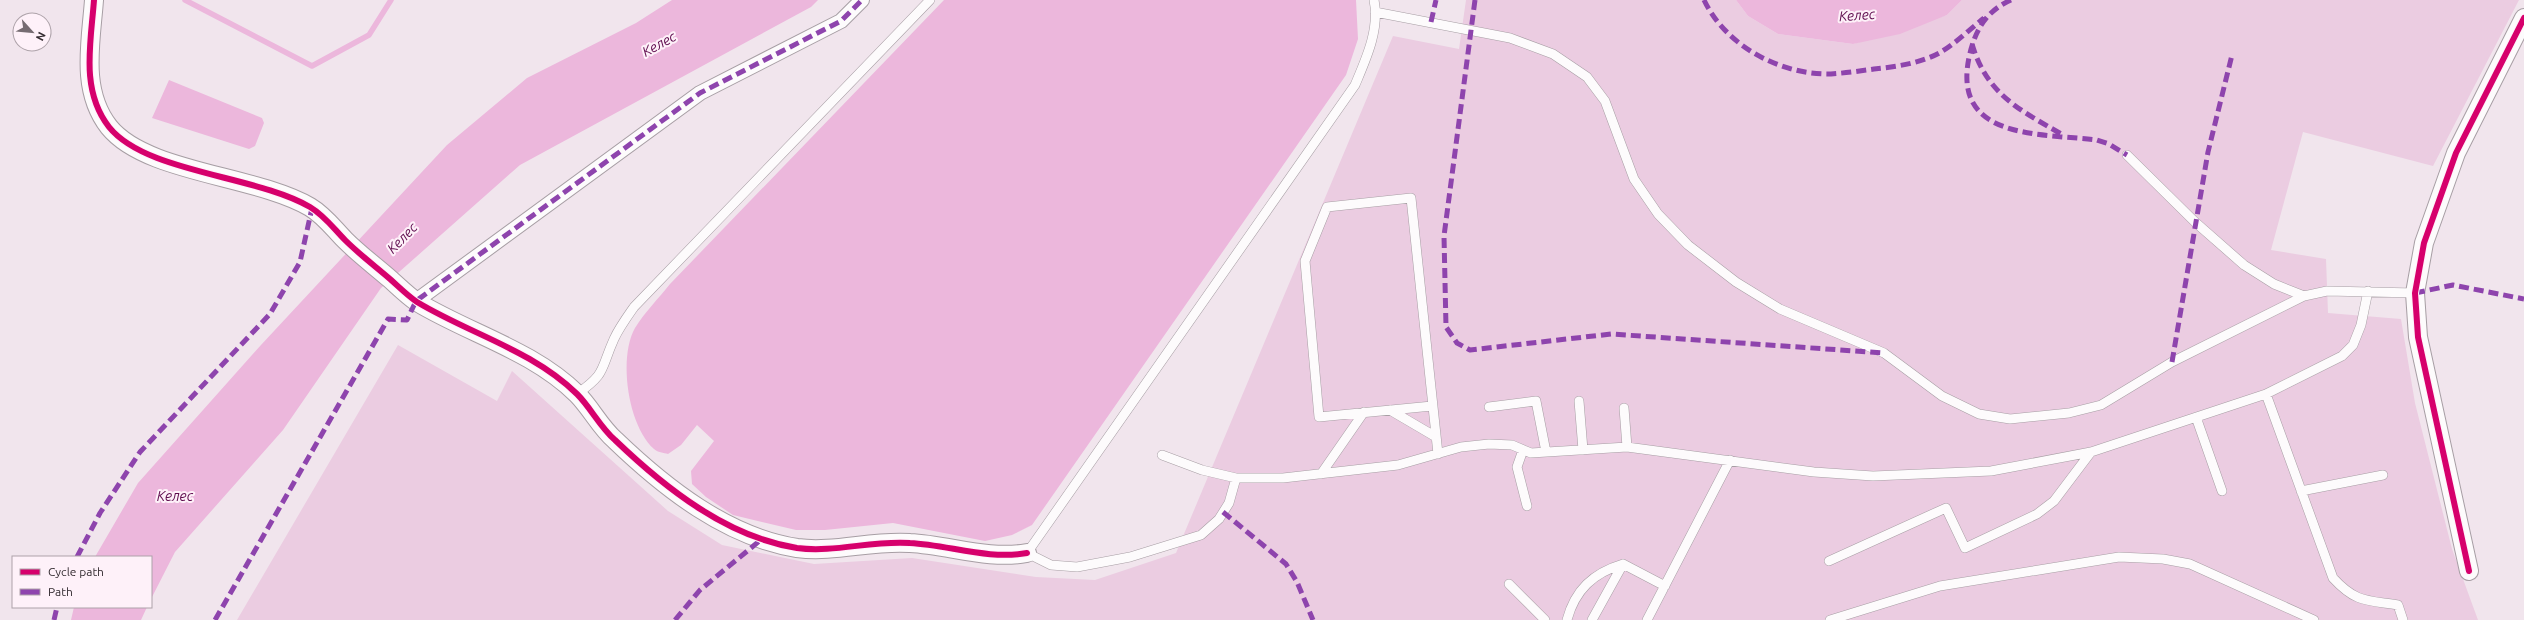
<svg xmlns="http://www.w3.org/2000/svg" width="2524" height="620" viewBox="0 0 2524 620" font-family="Ubuntu,sans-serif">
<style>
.green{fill:#ebcce1}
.water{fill:#ecb7dc}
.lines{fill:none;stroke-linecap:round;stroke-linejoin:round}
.stream{stroke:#ecb7dc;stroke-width:5.5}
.service-casing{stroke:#a79ea4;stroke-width:10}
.pedestrian-casing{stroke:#a79ea4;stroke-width:16}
.minor-casing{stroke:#a79ea4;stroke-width:20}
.service{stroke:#fdfbfc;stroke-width:9}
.pedestrian{stroke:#fdfbfc;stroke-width:14}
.minor{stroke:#fdfbfc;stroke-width:18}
.quiet{stroke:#8e44ad;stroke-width:5;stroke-dasharray:10 5;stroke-linecap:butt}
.cycleway-casing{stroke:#fef1f9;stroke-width:8}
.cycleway{stroke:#d6006c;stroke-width:6}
.labels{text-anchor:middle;stroke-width:4;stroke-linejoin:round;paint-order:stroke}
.water-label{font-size:14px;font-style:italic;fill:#5f0c4e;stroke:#fef1f9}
</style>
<rect width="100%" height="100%" fill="#f1e5ed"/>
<path class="green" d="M1466,0h270l12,16 30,18 75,10 94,-29 15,-15h557l-86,166 -130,-34 -32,118 55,9 2,54 73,6 14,84 37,146 26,71h-2241l161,-275 99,56 15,-30 156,140 54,34 92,19 98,-6 124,19 59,3 81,-27 217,-517 66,13z"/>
<path class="water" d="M672,0h146l-7,7 -291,158 -139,123 -98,142 -108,122 -24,47v-42h-56l43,-74 123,-138 186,-200 80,-67 109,-55z
M944,0h412l2,39 -12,36 -314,450 -20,10 -27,6 -92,-18 -68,7h-29l-63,-15 -27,-18 -14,-13 -1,-13 23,-30 -17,-16 -16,20 -13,9c-4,-1 -11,-2 -14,-5 -26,-23 -36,-91 -19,-121 9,-15 24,-30 35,-44z
M1736,0h226l-15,15 -47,19 -47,10 -75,-10 -30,-18z
M169,80l93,38 2,5 -9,23 -6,3 -97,-31z
M74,607h73l-6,13h-70z"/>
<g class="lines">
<path class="stream" d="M185,0l127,66 57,-31 22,-35"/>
<g class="service-casing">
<path id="service" d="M1375,12l135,26 43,16 34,23 18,24 29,78 24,35 30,31 48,37 44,27 104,44 58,43 37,18 31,5 59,-6 32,-8 71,-43 132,-66 23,-5 88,2
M2127,155l68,67 49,43 30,19 30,12
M577,394c30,-21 23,-24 37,-55 5,-11 13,-22 20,-32l296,-307
M2266,394l67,184c23,25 34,22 65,27l5,15
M1579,401l4,49
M1432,406l-113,11 -14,-156 22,-54 84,-9 27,256
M1489,407l47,-6 10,51
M1624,408l3,39
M1390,410l46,27
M2196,417l26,74
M1523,450l-6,17 10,39
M1162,455l40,15 34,8h47l115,-13 63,-18 28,-3 23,1 19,8 96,-6 187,25 59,4 118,-5 100,-19 175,-58 76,-38 11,-11 8,-20 7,-34
M1321,474l43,-62
M1236,478l-7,25 -10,16 -18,16 -71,22 -53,10 -26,-2 -24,-12 328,-468c11,-26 25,-56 19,-85
M2301,491l82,-16
M1829,561l117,-53 19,40 72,-34 17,-13 37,-49
M1509,584l36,36
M1567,620c8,-30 26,-47 56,-56
M1592,620l31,-56 42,22
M1647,620l83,-160
M1830,620l110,-34 179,-29 44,2 27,5 124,56"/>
</g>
<g class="pedestrian-casing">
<path id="pedestrian" d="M416,301l284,-208 141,-72 21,-21"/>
</g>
<g class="minor-casing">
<path id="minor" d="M94,0c-3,42 -14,90 15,127 37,46 146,48 201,80 15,9 24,22 35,33 14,14 30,26 45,39 9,8 18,17 27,23 53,32 115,48 160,92 14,14 23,33 38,46 50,48 112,97 182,108 38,5 75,-8 113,-5 39,2 78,17 117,10
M2469,571l-51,-234 -3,-44 9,-50 32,-90 68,-135"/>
</g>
<use href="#service" class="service"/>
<use href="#pedestrian" class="pedestrian"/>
<use href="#minor" class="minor"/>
<path class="quiet" d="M1475,0l-31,236 2,91 11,16 13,7 141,-16 273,19
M1704,0c22,46 76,75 127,74 14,-1 29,-3 43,-5 21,-2 48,-6 67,-17 15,-9 29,-23 43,-34
M2011,0c-23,10 -35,28 -41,53 -21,87 68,80 127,87l12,4 18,11
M1431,22l5,-22
M1972,44c15,51 48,66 91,91
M2415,293l38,-8 71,14
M2172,362l36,-210 24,-97
M1223,512l63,52 11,18 16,38
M77,557l23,-44 40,-61 130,-138 30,-52 12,-54
M54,620l3,-13
M215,620l173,-301 19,1 9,-19 284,-208 141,-72 21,-21
M675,620l25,-30 63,-52"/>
<g class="cycleway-casing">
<path id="cycleway" d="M94,0c-3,42 -14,90 15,127 37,46 146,48 201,80 15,9 24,22 35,33 14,14 30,26 45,39 9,8 18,17 27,23 53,32 115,48 160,92 14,14 23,33 38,46 50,48 112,97 182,108 38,5 75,-8 113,-5 39,2 78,17 117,10
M2469,571l-51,-234 -3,-44 9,-50 32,-90 68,-135"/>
</g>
<use href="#cycleway" class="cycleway"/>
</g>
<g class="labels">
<g class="water-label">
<text transform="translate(1857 15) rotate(-4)" y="5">Келес</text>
<text transform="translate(659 44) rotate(-29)" y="5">Келес</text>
<text transform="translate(402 238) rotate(-46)" y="5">Келес</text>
<text x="175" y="501">Келес</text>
</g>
</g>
<rect x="12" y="556" width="140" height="52" fill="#fef1f9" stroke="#ada2a9"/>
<rect x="20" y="569" width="20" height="6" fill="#d6006c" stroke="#ada2a9"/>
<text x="48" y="576" font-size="12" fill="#332b30">Cycle path</text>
<rect x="20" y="589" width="20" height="6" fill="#8e44ad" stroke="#ada2a9"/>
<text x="48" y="596" font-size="12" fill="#332b30">Path</text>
<g transform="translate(32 32) rotate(117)"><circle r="19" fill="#fef1f9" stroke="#ada2a9"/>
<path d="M0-3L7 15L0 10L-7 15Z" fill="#766c72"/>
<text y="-6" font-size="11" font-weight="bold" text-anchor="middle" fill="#332b30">N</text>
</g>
</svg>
